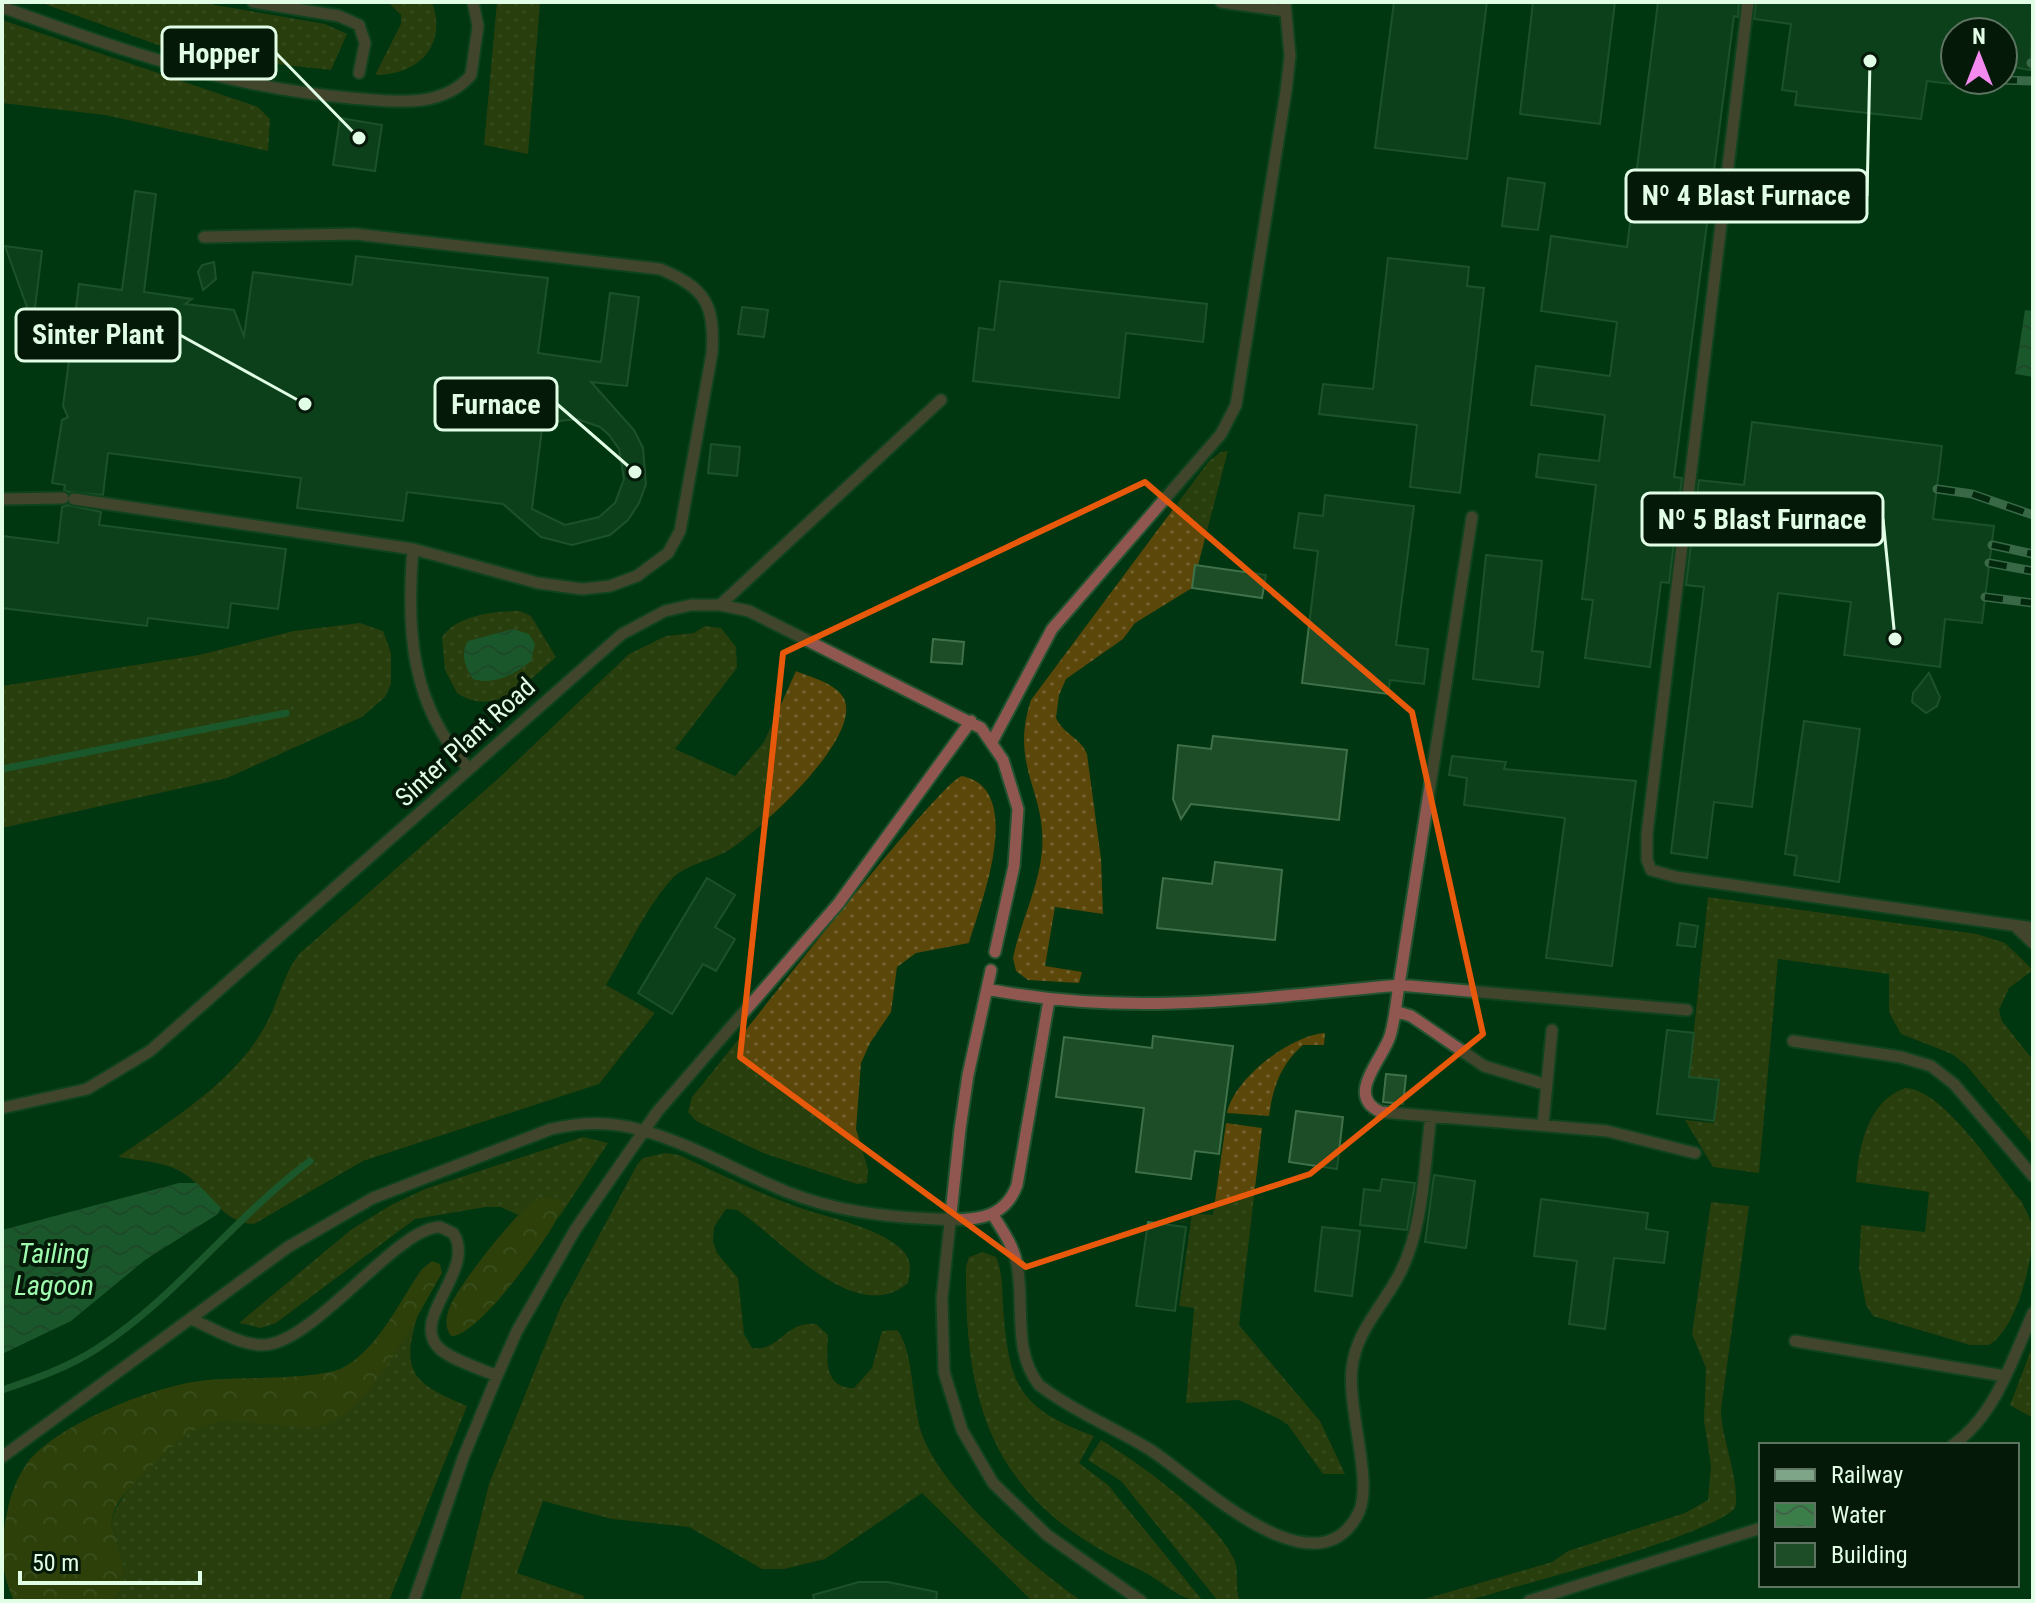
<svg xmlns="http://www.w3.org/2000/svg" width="2035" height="1603" viewBox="0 0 2035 1603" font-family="'Roboto Condensed',sans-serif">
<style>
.grass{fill:url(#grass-dots)}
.forest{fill:url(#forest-crowns)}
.water{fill:url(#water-waves)}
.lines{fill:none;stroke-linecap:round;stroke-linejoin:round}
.stream{stroke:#3b7e49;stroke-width:7}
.building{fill:#1c4d27;stroke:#407149;stroke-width:2;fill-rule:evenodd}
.service-casing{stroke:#20522f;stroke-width:15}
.service{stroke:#8f574f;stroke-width:11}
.rail-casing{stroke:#7fa588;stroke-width:9}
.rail{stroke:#051909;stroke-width:6;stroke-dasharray:18;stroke-linecap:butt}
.marked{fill:none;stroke:#e8590c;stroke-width:6;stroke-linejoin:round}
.labels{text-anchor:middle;stroke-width:8;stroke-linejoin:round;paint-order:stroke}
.street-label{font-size:26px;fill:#e2fde6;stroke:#051909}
.water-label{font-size:28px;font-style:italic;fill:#9ffcaf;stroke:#051909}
.leader{fill:none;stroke:#e2fde6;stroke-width:3}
.callout-dot{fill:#e2fde6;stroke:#051909;stroke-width:3}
.callout{fill:#051909;stroke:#e2fde6;stroke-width:3}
.callout-label{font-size:28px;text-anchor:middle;font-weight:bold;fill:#e2fde6}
</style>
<defs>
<pattern id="grass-dots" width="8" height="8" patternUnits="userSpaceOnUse" patternTransform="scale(2)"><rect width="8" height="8" fill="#5b470a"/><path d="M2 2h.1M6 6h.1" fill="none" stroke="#72622e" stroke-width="1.8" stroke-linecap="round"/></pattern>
<pattern id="forest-crowns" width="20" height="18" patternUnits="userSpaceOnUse" patternTransform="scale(2)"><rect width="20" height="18" fill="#644d04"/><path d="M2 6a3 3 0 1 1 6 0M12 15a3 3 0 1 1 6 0" fill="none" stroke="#7a6829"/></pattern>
<pattern id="water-waves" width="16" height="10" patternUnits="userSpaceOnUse" patternTransform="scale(2)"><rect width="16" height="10" fill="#3b7e49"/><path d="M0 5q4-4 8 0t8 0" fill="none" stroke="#406247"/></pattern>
</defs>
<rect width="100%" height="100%" fill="#003611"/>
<path class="grass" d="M39,2h159l127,22 22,10 -16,36 -148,-16z
M388,2h44c16,44 -14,73 -57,73l26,-51v-9z
M497,2h43l-12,152 -44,-9z
M2,20l256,87 12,12 -2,32 -163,-36 -103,-12z
M1228,451l-36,137 -57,35 -12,16 -57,40 -7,16 -3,23c7,16 24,19 31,36l14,105 2,55 -48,-7 -10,59 37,6 -3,11 -51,-3 -12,-9 -3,-13c7,-35 26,-71 29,-107 5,-60 -33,-84 -11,-151l178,-239 12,-9z
M520,611l11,5 25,41c-28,24 -60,62 -99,36l-12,-23 -3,-33c15,-22 52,-26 78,-26z
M360,623l23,8 8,22v31l-6,13 -23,20 -135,61 -225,50v-142l197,-31 95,-24z
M705,626l16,2 15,19 1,21 -62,81 60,27 29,-34 32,-71c14,6 39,12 47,26 23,38 -84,134 -114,153 -19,12 -45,14 -59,31 -26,30 -44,71 -64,104l49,28 -56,71 -236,77 -109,63c-33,0 -48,-39 -74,-53 -18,-10 -42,-10 -62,-14 51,-36 116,-74 147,-131 14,-24 17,-50 34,-72l201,-177 129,-123 37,-18 28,-3z
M962,776c65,13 18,129 7,167l-53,10 -19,14 -6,45 -21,31 -9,20 -5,66 12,40 -1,14 -10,1 -94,-31 -67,-32 -8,-9 4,-15c34,-40 246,-315 270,-321z
M1708,897l269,37 28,9 28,27 -24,18 -10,22 3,11 31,39v85l-67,-80 -14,-11 -51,-20 -12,-22v-38l-111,-15 -19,214 -46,-6 -28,-47 29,3 5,-42 -30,-5z
M1325,1033l-1,12h-21c-23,20 -30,43 -34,71l-42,-3c7,-35 64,-78 98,-80z
M1905,1088c38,0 92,85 117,114 4,9 10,18 10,29 2,29 -16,99 -43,114h-19l-97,-29 -7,-11 -7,-37 2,-43 64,7 4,-40 -73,-10c3,-35 11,-80 49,-94z
M1226,1123l36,5 -23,197 81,96 25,53h-22l-35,-49 -9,-6 -40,-19 -53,3 8,-95 -15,-2 13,-93 21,2z
M583,1137l25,6 -50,76 5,-12 -24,-10 -21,18 -17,-8h-15l-71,12 -139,104 -15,5 -22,-5 113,-94 39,-24 34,-16z
M665,1153l14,2c37,17 75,36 113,50 31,12 91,22 113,48 7,9 5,20 3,30 -53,46 -131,-48 -171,-73l-11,-1 -12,18 -1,14 4,12 21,25 6,56 8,14c28,4 32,-27 64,-24l12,11c-1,23 -5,53 26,53l18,-20 10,-37 15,-1c17,19 15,80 26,107 24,59 107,127 158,164h-49l-110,-108 -97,66 -41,10h-22l-73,-42 -77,-8 -69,-18 -26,72 67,23 -1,5h-123l29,-117 46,-114 26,-64 76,-141 6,-7z
M1711,1202l38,4 -28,203c0,29 20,74 14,99 -21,26 -204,74 -247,87l-24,6h-46l134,-39 16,-11 117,-38 23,-13 3,-34 -7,-46 2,-52 -14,-34z
M983,1252l13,5c7,16 6,33 7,50 6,78 15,101 91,129l-15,27 29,22 95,116c-25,0 -41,-21 -63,-31 -142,-65 -176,-155 -174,-303l3,-10z
M418,1315c-19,59 -3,69 49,91l-78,195h-277c23,-22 7,-51 -1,-77 4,-28 57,-84 83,-96 16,-7 31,-5 47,-9 44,-11 87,-24 131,-36z
M2033,1345v73l-23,-13z
M1101,1440c41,25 111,75 133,119 6,13 0,29 6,42h-22l-97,-120 -33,-21z"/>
<path class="forest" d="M539,1197l22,3 2,7c-10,26 -86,132 -112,129 -7,-9 -5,-20 -1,-30 11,-24 68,-97 89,-109z
M432,1261l8,3 2,9c-24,41 -68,130 -112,150 -13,6 -28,4 -42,3 -76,-7 -84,-13 -140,44 -16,16 -34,30 -37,54 8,27 24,54 1,77h-98c-14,-31 -14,-55 -7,-88 3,-18 10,-36 21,-51 31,-39 130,-78 180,-82 32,-3 108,0 134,-12 36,-18 58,-68 80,-99z"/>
<path class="water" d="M2025,310l8,1v66l-18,-3z
M513,629l16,5 6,10 -4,17c-16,13 -37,25 -58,18 -8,-12 -13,-26 -5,-38z
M179,1183h18l24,25 -3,6 -73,46 -74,61 -69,33v-124z"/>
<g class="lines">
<path class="stream" d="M2,769l284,-56
M2,1390c33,-11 67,-23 96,-42 79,-51 136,-131 212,-187"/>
</g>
<path class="building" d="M1394,2h93l-20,157 -92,-11z
M1533,2h82l-15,122 -80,-10z
M1658,2h81l-1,15 -4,-1 -60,461 8,1 -13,105 -8,-1 -11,85 -65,-9 8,-58 -11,-1 14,-114 -60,-8 3,-23 60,7 6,-46 -74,-10 5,-39 74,10 7,-54 -76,-11 10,-75 76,11z
M1756,2h277l-3,68 -27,-5v-33h-48l-4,52 -24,-3 -6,38 -126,-14 2,-13 -15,-2 9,-66 -37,-5z
M340,118l42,7 -7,46 -42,-6z
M1508,178l37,5 -7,47 -36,-4z
M135,191l21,3 -12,98 48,7 -7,5 49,6 10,26 9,-64 99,13 4,-29 192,22 -10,75 63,9 9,-69 29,4 -12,89 -36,-4 43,48 9,18 3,36 -7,19 -11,17 -18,15 -38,10 -31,-8 -38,-33 -96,-12 -4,29 -106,-13 4,-30 -193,-25 -5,42 -34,-3 -5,-2 1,-5 -13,-2 10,-63 6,-3 -5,-11 16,-122 43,6zM577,419l23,8 9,8 10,14 5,30 -9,24 -16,14 -34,8 -33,-16 10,-80 17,-8z
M5,246l37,5 -9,73z
M1388,258l81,9 -2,19 17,2 -24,205 -50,-6 7,-62 -98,-11 4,-30 50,5z
M214,262l2,17 -13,11 -5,-18 4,-7z
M1000,281l207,23 -4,38 -77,-9 -7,65 -146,-17 6,-53 15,2z
M742,307l26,3 -4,27 -26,-3z
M1752,422l190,24 -9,73 61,7 -12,97 -37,-4 -5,48 -96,-12 7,-53 -73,-9 -26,214 -38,-5 -7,56 -36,-5 33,-266 -18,-2 13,-105 45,5z
M711,444l29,3 -3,29 -29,-3z
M1325,495l89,11 -18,139 32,4 -4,35 -34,-4 -2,14 -86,-11 16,-132 -24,-3 5,-35 24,3z
M68,505l33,7 -2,13 187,24 -8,60 -47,-6 -3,25 -80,-10 -1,8 -145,-18v-72l56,7 4,-36z
M1486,555l56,6 -10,90 11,1 -4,35 -66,-8z
M1195,565l71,10 -4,23 -70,-10z
M933,639l31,3 -2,22 -31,-2z
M1929,673l11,24 -3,9 -11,7 -14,-11 1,-9z
M1804,721l56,8 -21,153 -45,-7 3,-19 -12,-2z
M1213,736l134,14 -8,70 -148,-16 -10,15 -8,-20 5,-54 33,4z
M1452,756l54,6 -2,7 132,12 -24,185 -66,-8 19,-140 -101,-13 3,-27 -18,-3z
M1215,862l67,8 -7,70 -118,-12 6,-50 49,6z
M707,878l28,17 -20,32 20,12 -19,32 -13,-7 -31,50 -34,-21z
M1680,923l18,3 -3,21 -18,-2z
M1667,1030l27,3 -5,44 30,3 -5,41 -57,-7z
M1153,1036l80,10 -14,108 -24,-3 -4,28 -55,-7 8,-64 -88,-11 8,-60 88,11z
M1386,1074l20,2 -3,28 -20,-2z
M1296,1111l47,6 -6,52 -48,-7z
M1434,1175l41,6 -9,67 -41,-6z
M1382,1179l33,4 -8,47 -47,-5 4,-36 16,2z
M1541,1199l107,14 -2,16 22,3 -4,31 -50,-5 -9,71 -36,-5 8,-63 -43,-5z
M1148,1222l38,5 -11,84 -39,-5z
M1322,1227l38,4 -8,65 -37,-5z
M859,1582h29l49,10 -1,9h-122l-1,-6z"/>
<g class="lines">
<g class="service-casing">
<path id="service" d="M253,2l86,14 20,9 6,18 -6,30
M1221,2l65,9
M1748,2l-101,832v26l4,10 25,7 357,51
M2,7c117,43 224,80 349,91 41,3 90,12 120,-23l7,-49 -5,-24
M2,499l61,-1
M74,499l339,50 125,34 44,6 28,-3 27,-10 31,-23 12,-22 32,-178c3,-48 -6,-65 -52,-84l-305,-35 -151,3
M413,549c-7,82 -2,156 55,219
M720,605l221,-205
M993,740l59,-111 169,-195 15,-29 50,-314 4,-35 -5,-54
M2015,926l18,17
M991,970l-23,105 -8,54 -18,169 2,74 18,58 31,53 54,52 94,66
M987,989c140,28 272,9 412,-4l73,-468
M1687,1010l-288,-25c-3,17 -4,35 -9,51 -7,23 -46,60 -9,76l226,19 88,22
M1395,1011l16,5 73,50 63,19
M1793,1041l108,16 30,9 23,18 79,92
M2,1108l85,-19 63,-38 472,-417 43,-23 26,-6h29l29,6 232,117 22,32 15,49 -4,57 -19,86
M1543,1125l9,-95
M993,1215c9,15 21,31 24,50 8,41 -5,85 22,120 34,26 74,42 110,64 45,28 167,151 210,63 14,-31 -12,-104 -7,-144 4,-38 33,-64 49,-97 23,-47 23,-104 30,-155
M191,1319c21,9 47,25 70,26 51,2 135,-118 179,-118l13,6c25,36 -46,87 -13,116 14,12 39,19 57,27
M1795,1341l210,35
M1953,1445c43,-31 59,-85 80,-132
M2,1457l286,-210 85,-49 178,-69c32,-7 58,-8 90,1 51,14 97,42 146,62 48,19 98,25 149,27 35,2 68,2 81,-34l32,-185
M414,1601l49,-143 34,-82 20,-45 58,-101 82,-118 181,-208 133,-183
M1529,1601l232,-73"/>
</g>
<use href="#service" class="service"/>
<g class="rail-casing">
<path id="rail" d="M2031,63h2
M1952,74l3,1
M1999,80l34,1
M1937,489l35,5 61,21
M1992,545l41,9
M1989,563l44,8
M1985,597l48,6"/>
</g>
<use href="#rail" class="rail"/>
</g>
<path d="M0 0H2035V1603H0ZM1145,482l267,230 71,322 -173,140 -284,93 -286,-210 43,-404z" fill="#003611" fill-opacity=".55" fill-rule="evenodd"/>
<path class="marked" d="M1145,482l267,230 71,322 -173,140 -284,93 -286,-210 43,-404z"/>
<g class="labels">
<g class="street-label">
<text transform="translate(465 742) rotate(-42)" y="9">Sinter Plant Road</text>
</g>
<g class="water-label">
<text x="54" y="1263">Tailing<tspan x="54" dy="32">Lagoon</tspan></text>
</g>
</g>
<path class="leader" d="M359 138L276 53M1870 61L1867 196M305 404L180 335M635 472L557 404M1895 639L1883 519"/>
<g class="callout-dot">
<circle cx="359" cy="138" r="8"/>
<circle cx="1870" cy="61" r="8"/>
<circle cx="305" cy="404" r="8"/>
<circle cx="635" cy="472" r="8"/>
<circle cx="1895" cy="639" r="8"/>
</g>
<g class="callout">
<rect x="162" y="27" width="114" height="52" rx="8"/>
<rect x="1626" y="170" width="241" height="52" rx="8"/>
<rect x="16" y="309" width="164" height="52" rx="8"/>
<rect x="435" y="378" width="122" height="52" rx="8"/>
<rect x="1642" y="493" width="241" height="52" rx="8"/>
</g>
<g class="callout-label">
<text x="219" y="63">Hopper</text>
<text x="1746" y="205">Nº 4 Blast Furnace</text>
<text x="98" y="344">Sinter Plant</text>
<text x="496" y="414">Furnace</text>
<text x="1762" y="529">Nº 5 Blast Furnace</text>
</g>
<rect width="2035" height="1603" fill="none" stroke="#e2fde6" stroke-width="8"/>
<rect x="1759" y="1443" width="260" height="144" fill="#051909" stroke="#5d7461" stroke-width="2"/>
<rect x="1775" y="1469" width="40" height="12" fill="#7fa588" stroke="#5d7461" stroke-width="2"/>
<text x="1831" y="1483" font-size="24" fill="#e2fde6">Railway</text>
<rect x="1775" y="1503" width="40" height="24" fill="url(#water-waves)" stroke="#5d7461" stroke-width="2"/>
<text x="1831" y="1523" font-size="24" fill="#e2fde6">Water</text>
<rect x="1775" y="1543" width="40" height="24" fill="#1c4d27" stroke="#5d7461" stroke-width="2"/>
<text x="1831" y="1563" font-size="24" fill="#e2fde6">Building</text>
<g transform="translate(1979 56)"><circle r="38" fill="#051909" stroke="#5d7461" stroke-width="2"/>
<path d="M0-6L14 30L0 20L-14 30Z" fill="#f489f0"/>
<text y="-12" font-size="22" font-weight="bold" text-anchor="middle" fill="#e2fde6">N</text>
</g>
<path d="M20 1571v12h180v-12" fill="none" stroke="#e2fde6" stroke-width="4"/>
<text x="32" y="1571" font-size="24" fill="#e2fde6" stroke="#051909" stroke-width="6" paint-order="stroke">50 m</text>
</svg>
